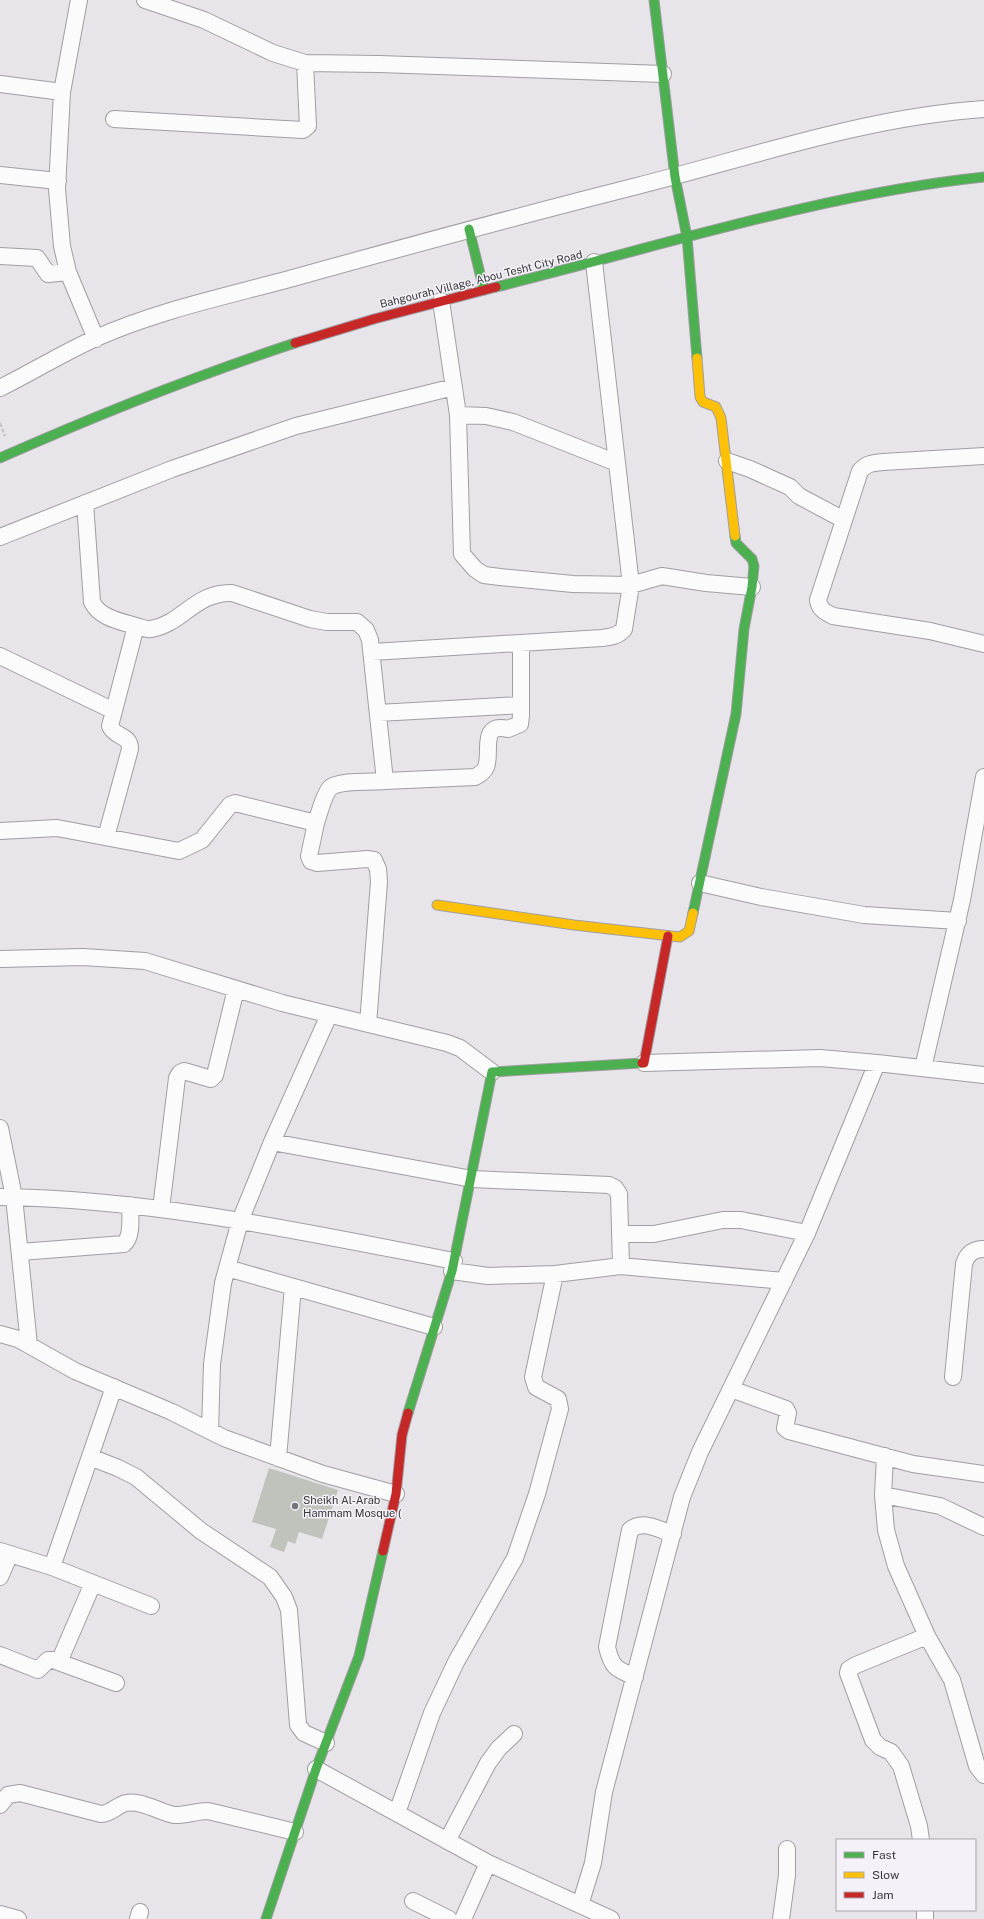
<svg xmlns="http://www.w3.org/2000/svg" width="984" height="1919" viewBox="0 0 984 1919" font-family="'Public Sans',sans-serif">
<style>
.building{fill:#c0c3bc}
.lines{fill:none;stroke-linecap:round;stroke-linejoin:round}
.street-casing{stroke:#a09ea2;stroke-width:18}
.fast-casing{stroke:#a09ea2;stroke-width:11}
.slow-casing{stroke:#a09ea2;stroke-width:11}
.jam-casing{stroke:#a09ea2;stroke-width:11}
.path{stroke:#c5c5c6;stroke-width:2.5;stroke-dasharray:4 2;stroke-linecap:butt}
.street{stroke:#fbfbfc;stroke-width:16}
.fast{stroke:#4caf50;stroke-width:9}
.slow{stroke:#ffc107;stroke-width:9}
.jam{stroke:#c62828;stroke-width:9}
.poi-dot{fill:#767578;stroke:#f4f1f9;stroke-width:1.5}
.labels{text-anchor:middle;stroke-width:3;stroke-linejoin:round;paint-order:stroke}
.street-label{font-size:11px;fill:#39383b;stroke:#f4f1f9}
.poi-label{font-size:11px;fill:#39383b;stroke:#f4f1f9;text-anchor:start}
</style>
<rect width="100%" height="100%" fill="#e7e5e9"/>
<path class="building" d="M269,1468l69,22 -16,49 -23,-7 -4,12 -7,-3 -4,11 -14,-5 6,-18 -24,-7z"/>
<g class="lines">
<g class="street-casing">
<path id="street" d="M79,0l-17,92 -5,97 5,57 6,26 28,67
M145,0l59,20 69,33 32,10 74,1 284,10
M0,84l62,8
M114,119l189,11 5,-4 -3,-63
M0,175l58,6
M0,256l37,2 11,16 20,-2
M441,301l17,114 4,139 13,15 9,6 16,2 73,7 58,1 31,-9 44,7 46,4
M0,388c32,-16 63,-35 96,-50 63,-28 131,-42 197,-60 115,-32 229,-63 344,-92 115,-29 228,-69 347,-77
M458,415l28,1 27,6 104,41
M984,456l-101,6c-10,1 -16,1 -23,9l-42,129c1,9 7,12 15,16l97,15 54,13
M727,461l23,8 40,18 9,9 45,24
M85,503l7,99c8,16 27,19 44,24l-26,100c5,12 20,8 20,23l-24,88
M0,537l172,-68 124,-43 158,-39
M136,626c5,1 10,4 15,3 31,-5 44,-37 81,-36l78,26 17,3h30l9,8 4,10 15,141c-12,1 -47,-1 -55,7 -6,6 -11,26 -14,35
M372,652l230,-14c8,-1 17,-2 22,-9l7,-44 -37,-323
M0,656l114,55
M378,713l143,-8
M385,781l90,-4c4,-2 9,-5 11,-10 6,-14 -7,-45 22,-38l12,-5 1,-9v-72
M0,831l57,-3 122,23 23,-11 28,-35 5,-2 81,20 -7,33 2,5 6,2 50,-4 7,1 4,9 1,13 -11,142
M700,883l61,14 103,18 94,6
M0,959l83,-2 62,4 137,42 165,40 13,5 32,24
M644,1063l176,-5 57,5 107,12
M923,1068l39,-168 22,-123
M0,1128l14,69 15,148
M272,1142l200,37 137,6 6,3 4,6 2,72
M0,1197c153,2 304,35 454,64
M161,1209l16,-131 3,-5 4,-2 27,8 4,-4 21,-86
M620,1234h34l69,-14h18l66,13
M20,1252l104,-8c9,-8 6,-28 6,-39
M227,1268l207,59
M452,1271l36,5 67,-2 66,-8 163,15
M0,1334l18,5 57,32 97,41 52,26 99,36 73,20
M953,1377l11,-113c3,-10 9,-15 20,-15
M731,1389l55,20 2,4 -3,15 4,3 124,33 71,10
M210,1431l2,-67 11,-81 17,-62 32,-79 57,-127
M885,1456l-2,39 3,35 10,36 31,70 25,44 25,86 7,9
M90,1457l28,11 18,9 65,54 69,46 14,20 5,13 9,115 6,8 22,10
M278,1458l15,-171
M883,1495l57,11 44,21
M0,1551l52,16 99,39
M52,1567l62,-180
M0,1577l10,-23
M0,1655l38,15 10,-10h5l63,23
M59,1662l34,-79
M635,1677c-19,-8 -23,-9 -28,-30l23,-117c13,-11 29,0 43,4
M316,1769l172,94 -25,56
M0,1805l8,-10 12,-2 81,21c10,0 16,-9 25,-11 16,-3 33,9 48,12 9,1 23,-4 34,-4l87,21
M397,1813l35,-100 24,-51 59,-104 22,-64 23,-85 -2,-10 -22,-12 -3,-10 22,-103
M921,1840l-2,-14 -18,-60 -10,-14 -11,-5 -7,-7 -25,-67 1,-4 7,-4 71,-29
M447,1841l41,-78 11,-15 15,-14
M488,1863l123,56
M413,1901l36,18
M580,1905l13,-42 11,-71 78,-295 18,-45 107,-219 70,-170
M0,1914l18,5
M138,1919l2,-7
M781,1919l6,-44v-26
M925,1919v-9"/>
</g>
<g class="fast-casing">
<path id="fast" d="M654,0l21,177 12,60 10,121
M469,229l15,61
M496,287c162,-40 321,-92 488,-110
M0,458c97,-43 195,-82 295,-115
M693,913l43,-199 8,-85 8,-42 2,-21 -2,-7 -16,-16 -1,-7
M408,1413l44,-142 40,-199 150,-9
M266,1919l50,-150 43,-113 24,-105"/>
</g>
<g class="slow-casing">
<path id="slow" d="M697,358l3,39 3,5 13,5 5,11 14,118
M437,905l137,20 106,12 9,-6 4,-18"/>
</g>
<g class="jam-casing">
<path id="jam" d="M295,343l79,-24 122,-32
M642,1063h2l24,-127
M383,1551l13,-57 6,-59 6,-22"/>
</g>
<path class="path" d="M0,423l5,13"/>
<use href="#street" class="street"/>
<use href="#fast" class="fast"/>
<use href="#slow" class="slow"/>
<use href="#jam" class="jam"/>
</g>
<circle class="poi-dot" cx="295" cy="1506" r="4"/>
<g class="labels">
<g class="street-label">
<text transform="translate(481 279) rotate(-14)" y="4">Bahgourah Village, Abou Tesht City Road</text>
</g>
<g class="poi-label">
<text x="303" y="1504">Sheikh Al-Arab<tspan x="303" dy="13">Hammam Mosque (</tspan></text>
</g>
</g>
<rect x="836" y="1839" width="140" height="72" fill="#f4f1f9" stroke="#a9a7ad"/>
<rect x="844" y="1852" width="20" height="6" fill="#4caf50" stroke="#a9a7ad"/>
<text x="872" y="1859" font-size="12" fill="#39383b">Fast</text>
<rect x="844" y="1872" width="20" height="6" fill="#ffc107" stroke="#a9a7ad"/>
<text x="872" y="1879" font-size="12" fill="#39383b">Slow</text>
<rect x="844" y="1892" width="20" height="6" fill="#c62828" stroke="#a9a7ad"/>
<text x="872" y="1899" font-size="12" fill="#39383b">Jam</text>
</svg>
